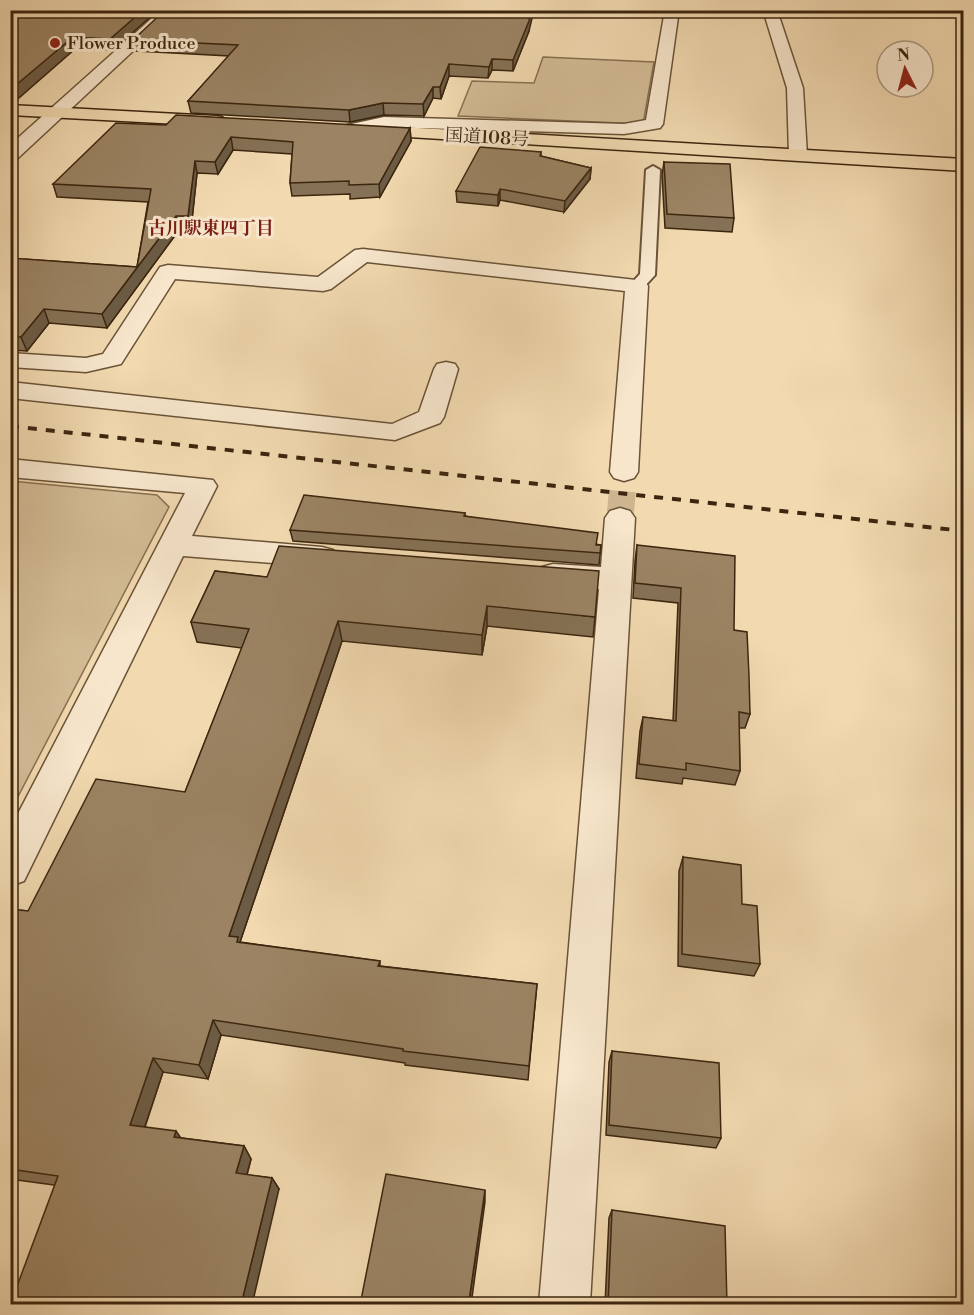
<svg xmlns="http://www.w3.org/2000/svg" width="974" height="1315" viewBox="0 0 974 1315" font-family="'Libre Bodoni','Noto Serif JP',serif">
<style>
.green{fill:#d3bb95;stroke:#887052;stroke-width:1.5}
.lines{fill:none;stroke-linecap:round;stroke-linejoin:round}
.minor-tunnel{stroke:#ceb590;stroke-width:27;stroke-dasharray:27 14;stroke-linecap:butt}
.service-casing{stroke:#6a5337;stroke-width:4}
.minor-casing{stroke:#6a5337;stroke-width:3}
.tertiary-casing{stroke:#6a5337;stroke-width:3}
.trunk-casing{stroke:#3c260f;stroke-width:3}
.service{fill:#f7e6cc;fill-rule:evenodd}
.minor{fill:#f7e6cc;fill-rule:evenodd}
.tertiary{fill:#f7e6cc;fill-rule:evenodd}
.trunk{fill:#f2d9b0;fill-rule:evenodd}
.rail{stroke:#3c260f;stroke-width:4;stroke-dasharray:9 9;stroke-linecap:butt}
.wall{fill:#857155;stroke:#3c260f;stroke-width:1.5}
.shaded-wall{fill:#6c5c45;stroke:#3c260f;stroke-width:1.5}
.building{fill:#9b8363;stroke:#3c260f;stroke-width:1.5}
.poi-dot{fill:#8f2418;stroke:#f7e6cc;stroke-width:2}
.labels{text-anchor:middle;stroke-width:6;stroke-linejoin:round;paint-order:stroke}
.far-poi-label{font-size:18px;fill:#3c260f;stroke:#f7e6cc;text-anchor:start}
.far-street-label{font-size:18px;fill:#3c260f;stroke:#f7e6cc}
.far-neighbourhood-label{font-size:18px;font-weight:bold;fill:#7a1f14;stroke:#f7e6cc}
</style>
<rect width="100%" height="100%" fill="#f2d9b0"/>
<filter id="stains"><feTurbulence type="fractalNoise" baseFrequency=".00333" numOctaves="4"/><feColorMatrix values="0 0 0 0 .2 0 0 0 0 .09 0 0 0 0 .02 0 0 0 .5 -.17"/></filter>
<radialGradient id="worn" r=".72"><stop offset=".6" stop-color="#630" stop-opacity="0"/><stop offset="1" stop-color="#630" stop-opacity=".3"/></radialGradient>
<path class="green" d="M543,57l111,5 -11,62 -185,-8 14,-35 62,2z
M11,481l146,14 12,12 -158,303z"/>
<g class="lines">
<path class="minor-tunnel" d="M620,518l4,-46"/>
<g class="service-casing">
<path id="service" d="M653,166l7,4 -5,105 -13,14 -5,2 -8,-5 11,-12 6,-104z"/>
</g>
<g class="minor-casing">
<path id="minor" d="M665,10h14l-16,114 -3,4 -36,6 -240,-7 -31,7 -6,-1 -3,-4 3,-4 37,-8 240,7 22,-4z
M763,10h14l26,78 4,67 -2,4h-14l-2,-4 -2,-67z
M363,249l282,32 3,5 -10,186 -4,6 -10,3 -10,-3 -4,-6 15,-181 -258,-29 -36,27 -8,2 -148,-12 -54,85 -35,8 -76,-5v-14l76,5 17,-4 57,-87 8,-2 150,12 37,-27z
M446,362l9,2 3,5 -14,48 -4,6 -45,17 -385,-42v-16l382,42 27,-12 15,-43 3,-5z
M10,459l203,21 4,6 -25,50 130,11 11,3 4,7 -4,7 -11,3 -139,-11 -159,325 -14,5v-57l175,-336 -175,-16z
M620,508l10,3 5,7 -45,786h-51l60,-715 -46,-3 -11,-3 -4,-8 4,-8 11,-3 48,3 4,-49 5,-7z"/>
</g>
<g class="tertiary-casing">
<path id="tertiary" d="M161,10h16l-160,149 -7,2v-16z"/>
</g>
<g class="trunk-casing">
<path id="trunk" d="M10,105l206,11 6,1 3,4 -3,4 -6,1 -206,-11z
M366,125l598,34v12l-604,-37 -3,-4 3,-4z"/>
</g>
<use href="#service" class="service"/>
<use href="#minor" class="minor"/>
<use href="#tertiary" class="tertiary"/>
<use href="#trunk" class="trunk"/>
<path class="rail" d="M10,426l954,105"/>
</g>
<path class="wall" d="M10,10h148l-45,40 -37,-2 -63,55h-3z
M529,31l-16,40 -21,-1 -4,8 -39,-2 -8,23 -8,-1 -9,18 -40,-1 -34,7 -159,-9 -3,-12 41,-45 -93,-5 -3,-11z
M166,125l244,3 1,13 -31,56 -30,2v-5l-58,2 -2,-13 2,-29 -59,-4 -15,24 -21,-1 -6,56 -12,1 -72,98 -58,-5 -22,28 -17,-1v-92l127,9 11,-65 -91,-5 -4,-13z
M541,152v4l50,12 -1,11 -26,33 -64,-12 -2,6 -41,-4 -1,-11z
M664,162l70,56 -2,14 -67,-4 -3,-53z
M465,513v3l136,29 -2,20 -306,-24 -3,-11z
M637,545l97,85 16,84 -5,14h-6l1,43 -5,14 -52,-7 -1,6 -46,-6 4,-47 3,-14 30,4 5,-118 -45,-5 2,-37z
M215,571l380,46 -2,20 -106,-11 -5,29 -140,-14 -102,301 140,19v5l157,18 -9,96 -123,-15v-2l-184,-28 -13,44 -45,-7 -18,55 36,11 63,8 7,13 -4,16 25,3 7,11 -225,-4 -44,-6v-270l18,2 157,-119 57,-144 -45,-6 -6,-20z
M683,857l77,107 -6,12 -76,-10 1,-95z
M612,1051l109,87 -5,10 -110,-13 3,-73z
M612,1210l115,95h-122l4,-87z"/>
<path class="shaded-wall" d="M143,10h15l-45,40 -3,-11z
M531,10h3l-5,21 -16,40v-11z
M73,37l3,11 -63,55h-3v-13z
M492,59v11l-4,8 1,-11z
M449,64v12l-8,23 -1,-12z
M433,87v11l-9,18 -1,-12z
M383,103l1,12 -34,7 -1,-12z
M410,128l1,13 -31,56 -1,-13z
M231,137l2,13 -15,24 -3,-12z
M195,161l2,12 -6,56 -3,-13z
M591,168l-1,11 -26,33 1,-11z
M500,189v11l-2,6v-11z
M176,216l3,14 -72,98 -5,-14z
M44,309l5,14 -22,28 -6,-14z
M487,606v20l-5,29v-20z
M338,621l4,20 -102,301 4,16 -15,-22z
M213,1020l8,15 -13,44 -9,-14z
M153,1058l10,14 -22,66 -11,-13z
M176,1131l9,13 -11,-7z
M244,1146l7,13 -7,26 -8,-12z
M272,1178l7,11 -27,116h-11z
M485,1190v12l-14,103 -2,-4z"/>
<path class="building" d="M10,10h133l-33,29 -37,-2 -63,53z
M165,10h366l-2,11 -16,39 -21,-1 -3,8 -40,-3 -9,23h-7l-10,17 -40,-1 -34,7 -161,-9 50,-56 -105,-5z
M176,115l234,13 -31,56 -30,1v-4l-59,2 3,-41 -62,-5 -16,25 -20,-1 -7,55h-12l-74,98 -58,-5 -23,28 -11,-1v-78l127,9 14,-78 -98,-5 63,-61 50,2z
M480,147l61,5 -1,4 51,12 -26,33 -65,-12 -2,6 -42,-4z
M664,162l66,2 4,54 -67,-4z
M304,495l161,18 -1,3 134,17 -2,12h5l-1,8 -310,-23z
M637,545l98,11 -1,74 13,2 2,44 1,38 -11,-2 1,59 -54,-8v7l-47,-6 4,-47 33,4 5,-133 -46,-5z
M279,546l320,25 -4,46 -108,-11 -5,29 -144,-14 -109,315 9,1 -1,5 143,19 -2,5 159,18 -8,82 -126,-15v-2l-190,-29 -14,45 -46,-7 -23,67 46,6 -2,6 70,9 -8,27 36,5 -31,127h-231l48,-129 -48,-7v-260l18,2 68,-132 89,13 64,-163 -58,-7 24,-51 52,6z
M683,857l58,8 1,39 15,2 3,58 -78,-10z
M612,1051l107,12 2,75 -112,-13z
M386,1174l99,16 -16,111 15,4h-124z
M612,1210l113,16 2,79h-119z"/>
<circle class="poi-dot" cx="55" cy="43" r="6"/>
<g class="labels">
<g class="far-poi-label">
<text x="67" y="49">Flower Produce</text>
</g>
<g class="far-street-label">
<text transform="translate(487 137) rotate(3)" y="6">国道108号</text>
</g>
<g class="far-neighbourhood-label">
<text x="211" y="234">古川駅東四丁目</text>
</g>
</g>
<rect width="974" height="1315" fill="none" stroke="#f2d9b0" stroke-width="36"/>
<rect x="12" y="12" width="950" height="1291" fill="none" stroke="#3c260f" stroke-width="3"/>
<rect x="18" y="18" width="938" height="1279" fill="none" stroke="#3c260f" stroke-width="1.5"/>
<g transform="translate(905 69) rotate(354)"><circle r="28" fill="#f7e6cc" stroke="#ac9980" stroke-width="1.5"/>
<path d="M0-4.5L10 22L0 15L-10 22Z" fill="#8f2418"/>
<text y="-9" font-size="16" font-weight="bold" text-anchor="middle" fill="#3c260f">N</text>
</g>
<rect width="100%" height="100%" filter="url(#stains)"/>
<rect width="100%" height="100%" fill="url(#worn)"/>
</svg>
